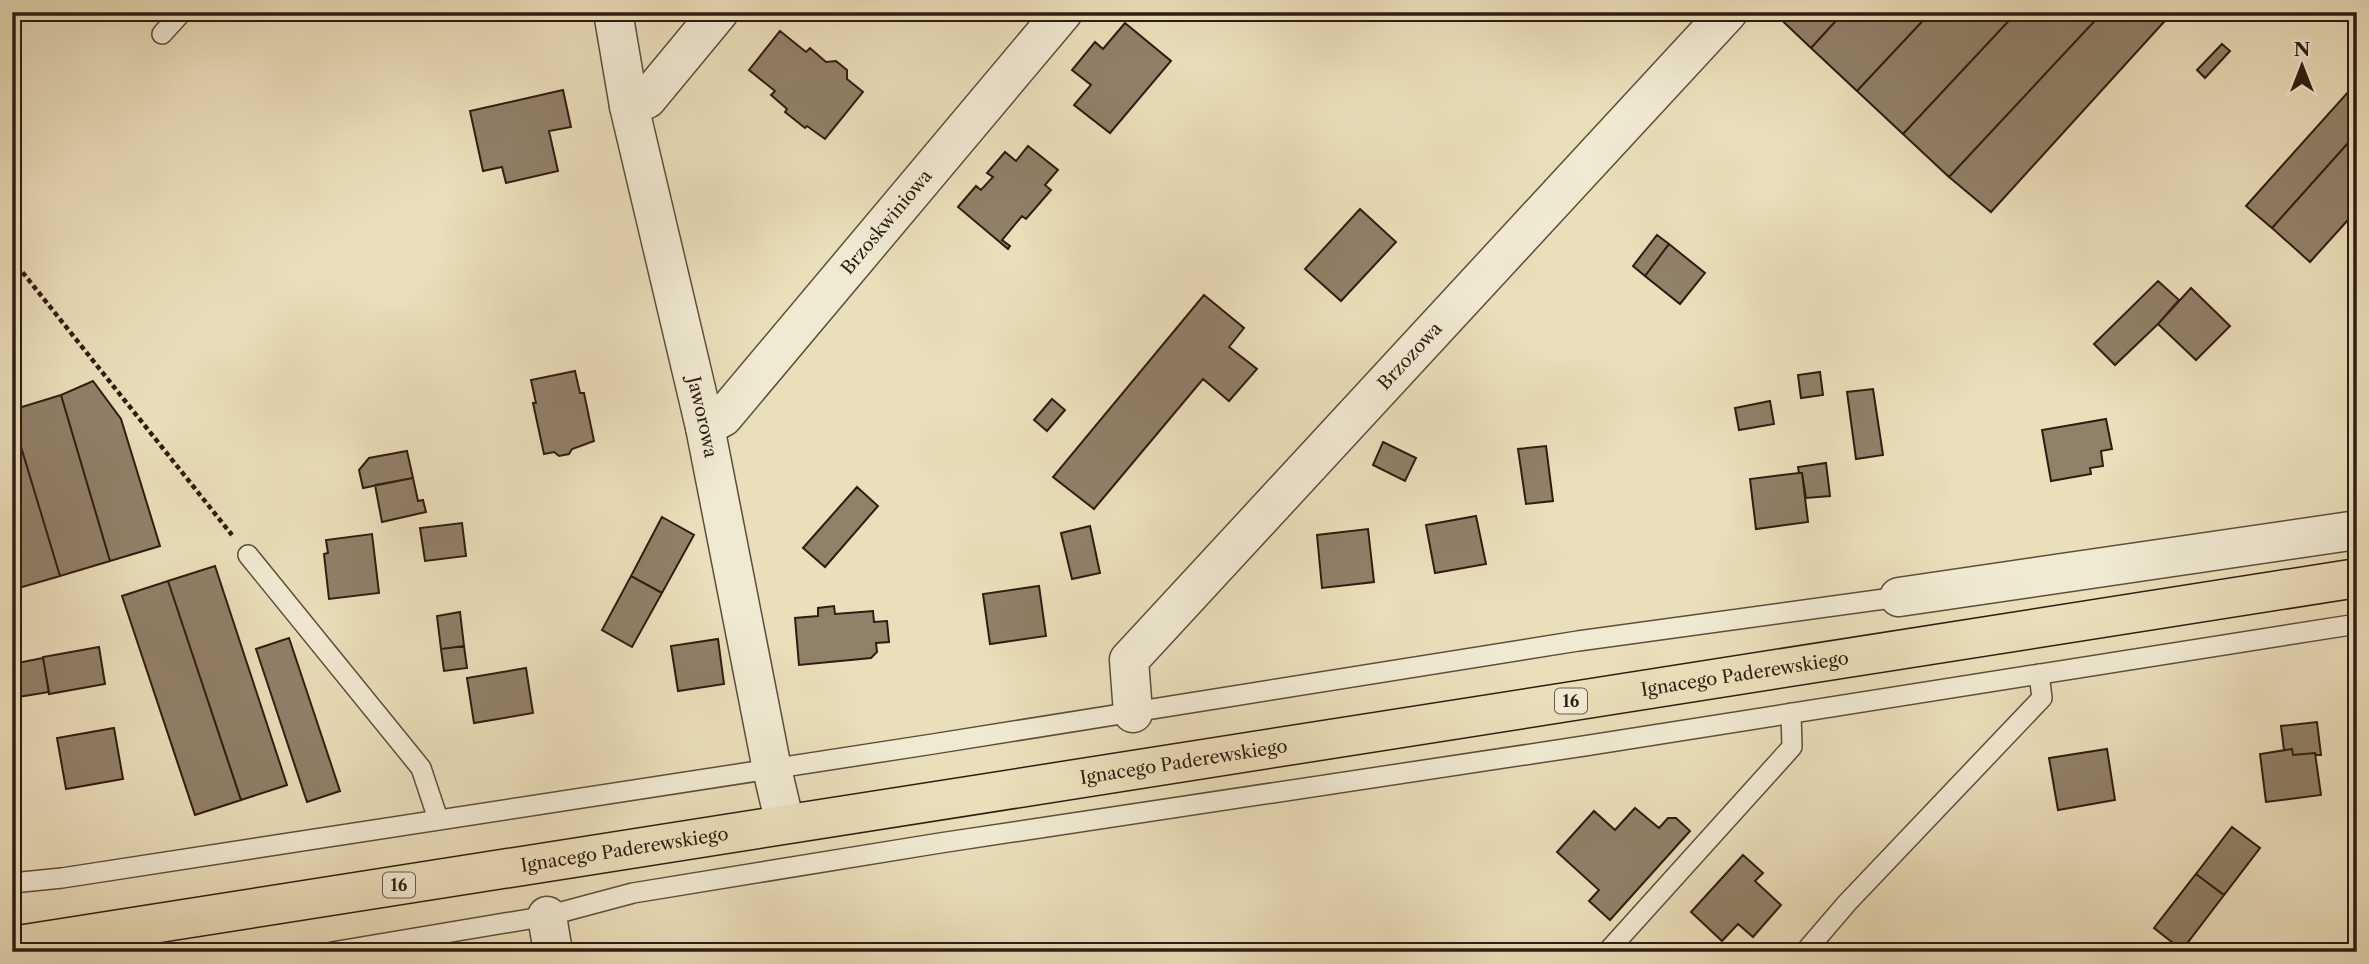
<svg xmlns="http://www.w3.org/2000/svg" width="2369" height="964" viewBox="0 0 2369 964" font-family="'Libre Caslon Text',serif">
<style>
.building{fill:#908169;stroke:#2f1c10;stroke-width:2}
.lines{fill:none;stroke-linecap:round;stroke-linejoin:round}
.lane-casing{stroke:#5e4d3b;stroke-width:22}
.street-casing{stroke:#5e4d3b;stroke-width:41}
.primary-casing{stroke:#2f1c10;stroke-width:41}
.path{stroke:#2f1c10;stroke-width:4.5;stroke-dasharray:5 3.5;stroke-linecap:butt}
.lane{stroke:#f1ead3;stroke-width:19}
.street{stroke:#f1ead3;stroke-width:38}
.primary{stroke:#eadfbb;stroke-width:38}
.labels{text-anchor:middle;stroke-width:7;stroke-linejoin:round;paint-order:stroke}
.shield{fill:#f1ead3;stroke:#695a4a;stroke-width:2}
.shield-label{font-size:16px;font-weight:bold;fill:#2f1c10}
.street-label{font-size:18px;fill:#2f1c10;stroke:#f1ead3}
</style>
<rect width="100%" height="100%" fill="#eadfbb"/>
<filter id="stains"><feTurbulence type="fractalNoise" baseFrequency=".00286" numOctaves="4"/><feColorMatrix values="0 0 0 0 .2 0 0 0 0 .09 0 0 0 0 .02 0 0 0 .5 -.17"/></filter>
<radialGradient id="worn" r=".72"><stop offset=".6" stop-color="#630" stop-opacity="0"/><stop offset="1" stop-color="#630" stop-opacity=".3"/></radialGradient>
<path class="building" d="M1773,12h71l-33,36z
M1844,12h87l-74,79 -46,-43z
M1931,12h86l-114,122 -46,-43z
M2017,12h86l-154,165 -46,-43z
M2103,12h70l-182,200 -42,-35z
M1125,23l46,38 -61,72 -36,-28 17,-20 -19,-15 23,-28 8,7z
M780,31l26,21 4,-4 16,14 10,-1 11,9v9l16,13 -38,47 -18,-13 -2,2 -20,-16 2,-3 -16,-14 4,-4 -26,-21z
M2222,44l8,7 -25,27 -8,-8z
M2357,82v51l-85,95 -26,-22z
M563,90l8,37 -22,4 9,40 -52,12 -4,-16 -19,4 -13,-60z
M2357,133v77l-47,52 -38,-34z
M1028,146l30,24 -13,15 6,5 -25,29 -4,-3 -20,24 8,6 -2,3 -50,-42 18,-21 5,4 12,-13 -6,-4 18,-21 11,9z
M1360,209l36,33 -55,59 -36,-32z
M1657,235l12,9 -24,32 -12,-10z
M1669,244l36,29 -25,31 -35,-28z
M2158,281l21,19 -21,24 -43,41 -21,-21z
M2191,288l39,38 -34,34 -38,-36z
M1204,295l40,33 -15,19 28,22 -28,32 -26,-22 -109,130 -41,-32z
M575,371l5,22h4l10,48 -22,8 -3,5 -10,2 -5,-4 -10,2 -11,-51h3l-5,-23z
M1820,372l3,23 -22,3 -3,-23z
M93,381l28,38 39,127 -50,15 -49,-166z
M1873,389l10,66 -27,4 -9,-67z
M61,395l49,166 -50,15 -48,-159v-7z
M1052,399l13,11 -18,21 -13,-11z
M1770,401l4,23 -35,6 -4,-22z
M12,417l48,159 -48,14z
M2106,419l6,30 -11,2 2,15 -13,2 1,6 -40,7 -9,-51z
M1383,442l33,16 -11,23 -32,-16z
M1546,446l7,55 -27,3 -8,-55z
M407,451l6,27 -50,10 -4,-18 10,-12z
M1826,463l4,33 -24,2 -4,-25h-3l-1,-6z
M1799,473h3l6,49 -52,7 -6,-50z
M413,478l5,23 5,-1 3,12 -44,10 -7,-37z
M857,487l21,19 -53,61 -22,-19z
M1476,516l10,48 -51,9 -9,-48z
M662,517l32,18 -32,58 -31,-17z
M462,523l4,33 -41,5 -5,-33z
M1090,526l10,47 -28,6 -11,-46z
M1368,529l6,53 -52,6 -5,-53z
M372,534l7,59 -50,6 -5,-45 4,-1 -2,-13z
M215,566l72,219 -46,15 -73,-219z
M631,576l31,17 -30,54 -30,-17z
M168,581l73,219 -46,15 -73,-219z
M1039,586l7,50 -56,8 -7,-50z
M834,606l1,8 38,-3 1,11 13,-1 2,21 -13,1 1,9 -6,6 -72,7 -4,-47 23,-2v-8z
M460,612l4,34 -23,3 -4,-33z
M289,638l51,153 -33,11 -51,-153z
M718,639l6,45 -46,7 -7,-45z
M464,646l3,22 -23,3 -3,-22z
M99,647l6,37 -56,10 -6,-37z
M43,658l6,34 -37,6v-34z
M526,668l7,45 -59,10 -7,-45z
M2317,722l4,33h-5l-1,-2 -22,2 -1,-6 -8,1 -3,-24z
M114,728l9,51 -57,10 -9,-51z
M2107,749l8,51 -57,10 -9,-52z
M2292,749l1,6 22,-2 6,42 -55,7 -6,-48z
M1635,808l24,20 9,-10h8l14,13 -80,89 -21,-19 10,-11 -42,-38 37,-41 21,19z
M2232,827l28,21 -36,47 -28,-21z
M1743,855l20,18 -8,8 26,24 -28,32 -15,-13 -16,17 -31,-29z
M2196,874l28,21 -42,55 -28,-22z"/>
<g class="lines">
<g class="lane-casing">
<path id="lane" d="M162,34l20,-22
M248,555l173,213 17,51
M12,883l50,-5 871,-134 645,-103 321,-44
M332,952l215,-36 86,-23 307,-50 644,-97 773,-122
M1607,952l185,-205 -1,-34
M1805,952l42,-49 195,-205 -3,-24"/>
</g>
<g class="street-casing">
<g id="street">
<path id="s1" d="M613,12l16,94 76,321 67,342 13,55"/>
<path d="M629,106l18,-7 72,-87"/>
<path id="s2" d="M705,427l18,-10 340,-405"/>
<path d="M1899,597l458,-67"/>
<path id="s3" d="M1133,713l-4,-53 599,-648"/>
<path d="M547,916l6,36"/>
</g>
</g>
<g class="primary-casing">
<g id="primary">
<path id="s4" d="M12,946l2345,-368"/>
</g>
</g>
<path class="path" d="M12,259l220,276"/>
<use href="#lane" class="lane"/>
<use href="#street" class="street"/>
<use href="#primary" class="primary"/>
</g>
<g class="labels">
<g class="shield">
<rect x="1555" y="688.5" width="32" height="25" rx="5"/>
<rect x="383" y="872.5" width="32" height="25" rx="5"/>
</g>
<g class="shield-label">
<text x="1571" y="707">16</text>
<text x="399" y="891">16</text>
</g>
<g class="street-label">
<text dy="6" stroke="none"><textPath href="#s2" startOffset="275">Brzoskwiniowa</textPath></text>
<text dy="6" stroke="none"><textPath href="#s3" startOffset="467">Brzozowa</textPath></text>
<text dy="6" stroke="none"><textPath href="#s1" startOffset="415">Jaworowa</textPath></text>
<text dy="6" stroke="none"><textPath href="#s4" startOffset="1754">Ignacego Paderewskiego</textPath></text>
<text dy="6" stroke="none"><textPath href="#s4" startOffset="1186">Ignacego Paderewskiego</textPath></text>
<text dy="6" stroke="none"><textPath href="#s4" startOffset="620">Ignacego Paderewskiego</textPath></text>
</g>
</g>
<rect width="2369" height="964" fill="none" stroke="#eadfbb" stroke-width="42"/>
<rect x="14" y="14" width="2341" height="936" fill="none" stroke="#2f1c10" stroke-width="3.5"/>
<rect x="21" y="21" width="2327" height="922" fill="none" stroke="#2f1c10" stroke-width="2"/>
<g transform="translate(2302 66)" stroke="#f1ead3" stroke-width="5" paint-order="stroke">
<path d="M0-5L12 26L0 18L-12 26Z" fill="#2f1c10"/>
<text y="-10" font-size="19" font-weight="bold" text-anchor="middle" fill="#2f1c10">N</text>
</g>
<rect width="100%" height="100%" filter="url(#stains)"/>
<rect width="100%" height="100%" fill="url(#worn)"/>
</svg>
